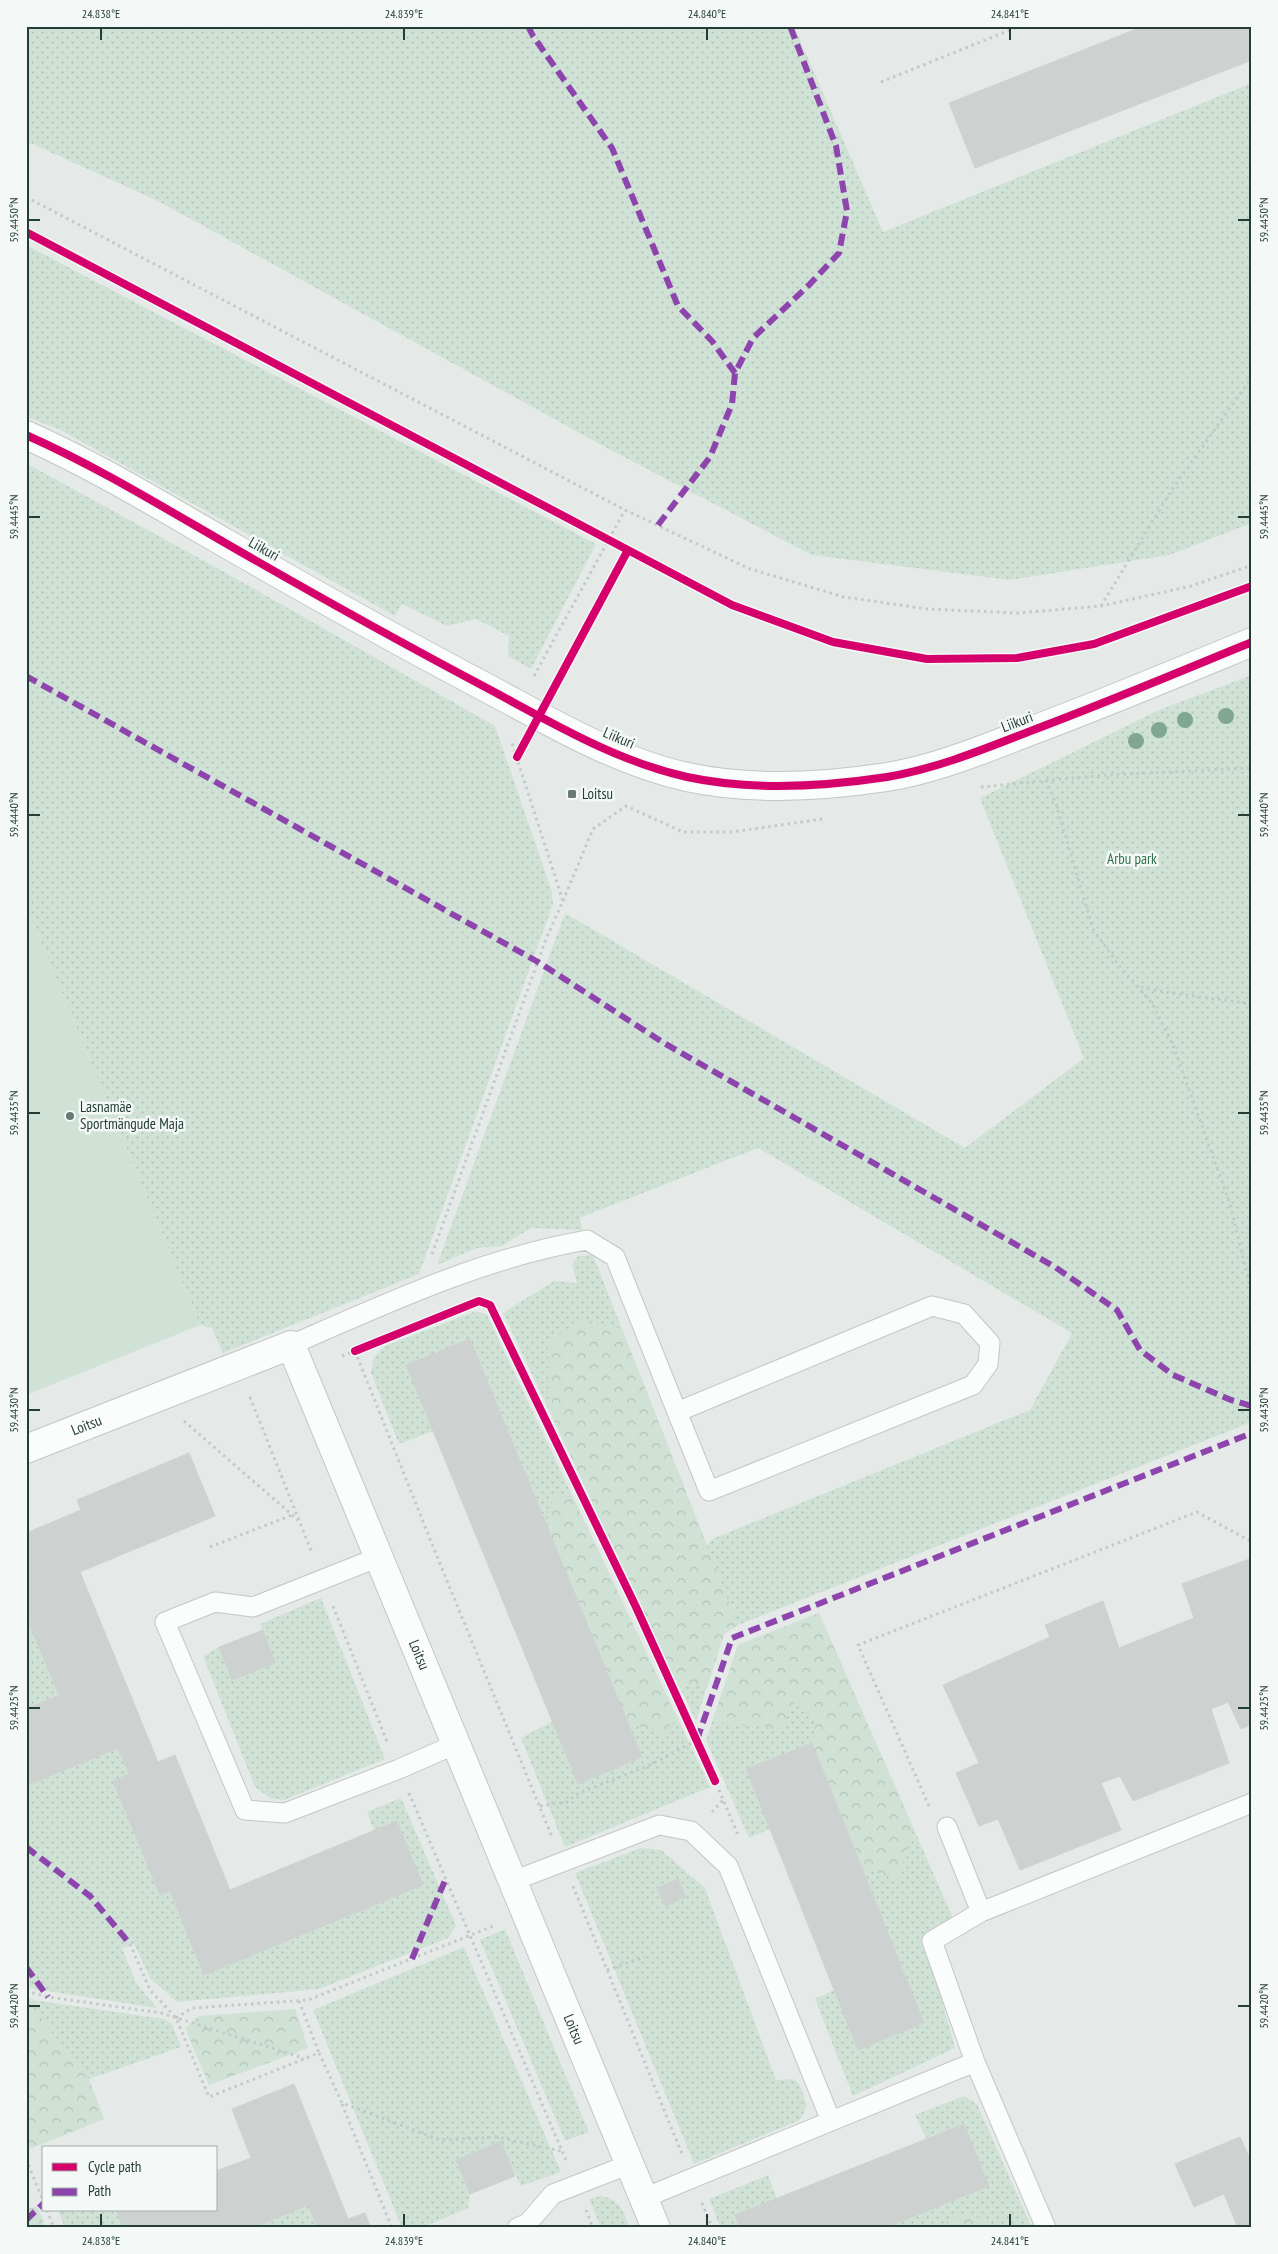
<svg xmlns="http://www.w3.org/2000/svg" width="1278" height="2254" viewBox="0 0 1278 2254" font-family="'PT Sans Narrow',sans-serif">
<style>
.grass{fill:url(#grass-dots);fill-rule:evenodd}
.forest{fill:url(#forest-crowns)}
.garden{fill:#d0e2d6}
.building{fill:#cdd1d0;stroke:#ced3d1}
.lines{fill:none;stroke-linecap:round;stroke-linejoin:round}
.lane-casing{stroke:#c2c7c5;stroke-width:21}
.street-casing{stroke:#c2c7c5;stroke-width:30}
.secondary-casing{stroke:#c1c7c5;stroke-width:30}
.path{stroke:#c2cac7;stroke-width:3;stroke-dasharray:2.5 4;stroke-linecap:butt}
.lane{stroke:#fbfcfc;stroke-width:19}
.street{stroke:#fbfcfc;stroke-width:28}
.secondary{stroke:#fbfcfc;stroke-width:28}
.quiet{stroke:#8e44ad;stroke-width:6;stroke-dasharray:12 6;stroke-linecap:butt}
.cycleway-casing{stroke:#f4f9f7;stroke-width:11}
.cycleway{stroke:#d6006c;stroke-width:8}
.tree{fill:#81a792}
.ticks{fill:none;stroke:#243d37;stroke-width:2}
.poi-dot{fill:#687a75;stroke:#f4f9f7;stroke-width:2}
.labels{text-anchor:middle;stroke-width:5;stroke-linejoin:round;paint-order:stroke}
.street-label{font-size:15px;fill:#243d37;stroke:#f4f9f7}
.poi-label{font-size:15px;fill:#243d37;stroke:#f4f9f7;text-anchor:start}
.park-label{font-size:15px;fill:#30714c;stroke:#f4f9f7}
.neatline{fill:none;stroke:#243d37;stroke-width:2}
.ticks-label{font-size:12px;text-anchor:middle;fill:#243d37}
</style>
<defs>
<pattern id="grass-dots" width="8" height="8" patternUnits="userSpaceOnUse" patternTransform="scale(1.25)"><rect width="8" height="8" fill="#d0e2d6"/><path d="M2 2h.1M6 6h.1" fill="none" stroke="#b2c3b8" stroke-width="1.8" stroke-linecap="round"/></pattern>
<pattern id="forest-crowns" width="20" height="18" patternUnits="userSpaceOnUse" patternTransform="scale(1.25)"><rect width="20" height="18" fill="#d0e2d6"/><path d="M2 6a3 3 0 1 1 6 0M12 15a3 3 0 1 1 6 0" fill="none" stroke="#b2c3b8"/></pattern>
</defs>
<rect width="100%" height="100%" fill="#e5eae8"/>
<path class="grass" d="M26,26h768l89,206 369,-149v440l-83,32 -159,25 -198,-25 -207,-108 -447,-246 -132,-60z
M26,245l570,299 -65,125 -23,-13 1,-20 -33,-17 -29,7 -45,-22 -7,12 -338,-188 -31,-11z
M26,463l211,116 258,147 56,163 2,15 -134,370 -196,79 -11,-25 -12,-3 -174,-419z
M1252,675v747l-514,203 -14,9 -28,87 -193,-408 51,-32 23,2 -5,-18 6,-9 15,-1 114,290 5,-6 318,-129 42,-77 -314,-185 -179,70 4,12 -52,-2 -29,18 -25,2 -40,17 128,-352 400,235 119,-90 -104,-260 179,-88z
M476,1311l11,4 223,472 -145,60 -44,-109 32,-17 26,62 63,-26 -172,-418 -37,92 -34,13 -28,-71 3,-16 11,-11z
M321,1598l64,161 -101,41 -14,-2 -15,-11 -52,-131 16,-9 13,33 43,-17 -15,-39z
M819,1613l134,305 -29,18 31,112 -102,48 -38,-97 19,-9 24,60 66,-27 -112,-280 -66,26 24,60 -21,9 -43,-98 32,-95z
M26,1616l33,79 -33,14z
M118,1748l11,26 -16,7 47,114 10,-4 34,84 219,-90 -26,-64 -23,10 -7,-19 34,-14 55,127 -8,13 -129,51 -142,13 -27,-24 -16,-34 -12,4 14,35 21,25 -123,-19 -8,-4v-199z
M641,1848l20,2 44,38 71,192 18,-1 7,8 6,19 -7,14 -106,44 -119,-291zM678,1879l8,18 -21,9 -8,-18z
M505,1929l84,203 -24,9 -85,-201z
M464,1947l97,225 -40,14 -21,-45 -44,19 14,34 -2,14 -47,20h-19l-89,-218z
M26,1997l7,3 131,19 8,5 9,23 -92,32 15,40 -75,30 -3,-7z
M964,2096l13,8 55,124h-147l104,-42 -25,-62 -38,14 -11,-23z
M768,2175l9,24 -42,16 5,13h-19l-12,-29z
M602,2196c18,4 22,16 28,32h-29l-12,-29z
M308,2205l10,23h-66z
M58,2210h58l7,18h-58z"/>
<path class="forest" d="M583,1319l39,10 116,296 -14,9 -16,51 -29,2 -130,-277 -1,-69z
M554,1493l19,5 104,220 -15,17 -35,-13 -81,-197z
M819,1613l94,215 -15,51 -35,-10 -51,-126 5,-24 -23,-18 -13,28 -69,-7 26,-77z
M26,1997l6,3 11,21 46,58 15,40 -75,30 -3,-7z
M295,2009l13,39 -99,37 -24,-57 14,-12z
M37,2206l9,22h-20v-18z
M967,2213l32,15h-67z"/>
<path class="garden" d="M26,906l174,419 -174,70z"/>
<path class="building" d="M1144,26h108v34l-277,108 -26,-65z
M470,1339l172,418 -64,27 -172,-419z
M189,1453l26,63 -135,56 78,190 17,-7 55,135 167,-69 26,64 -219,90 -34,-84 -10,4 -47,-114 16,-7 -11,-26 -92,38v-77l33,-14 -33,-79v-83l55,-23 -4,-10z
M1252,1558v166l-11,5 -13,-27 -17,7 18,54 -96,38 -13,-25 -19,7 20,47 -101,40 -22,-51 -19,7 -23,-53 23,-10 -36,-78 107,-48 -5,-12 58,-24 16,47 75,-30 -12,-34z
M263,1630l12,33 -43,17 -13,-33z
M812,1743l112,280 -66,27 -112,-281z
M678,1879l8,18 -21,9 -8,-18z
M294,2084l54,135 17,-6 6,15h-53l-10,-23 -56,23h-129l-7,-18h100v-39l35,-13 -19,-49z
M964,2124l25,62 -104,42h-145l-5,-13z
M1240,2137l12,26v65h-14l-14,-34 -30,13 -19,-43z
M501,2141l14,35 -45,18 -14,-34z"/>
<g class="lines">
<g class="lane-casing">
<path id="lane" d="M291,1345c96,-42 192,-87 296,-105l28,17 62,155 255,-106 32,8 26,29 -2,21 -15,21 -264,106 -32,-79
M379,1557l-126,50 -38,-5 -50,20 80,188 40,3 114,-44 57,-25
M947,1827l34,85
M513,1881l146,-56 32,6 37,35 103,255
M975,2062l71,166
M644,2198l331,-136 -43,-121 49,-29 271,-109
M517,2228l11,-5 25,-29 77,-30"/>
</g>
<g class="street-casing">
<g id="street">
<path id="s1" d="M26,1449l265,-104 365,883"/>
</g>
</g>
<g class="secondary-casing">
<path id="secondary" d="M26,435c70,31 135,71 201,109 85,49 171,97 258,143 64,34 130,74 202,90 65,14 134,10 200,0 48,-8 95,-27 141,-45 75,-28 149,-59 224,-90"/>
</g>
<path class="path" d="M881,82l139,-56
M26,197l599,313 125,59 94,28 83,12 91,4 83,-7 90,-20 61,-21
M1101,606l70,-115 81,-114
M534,676l91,-166
M1046,780l10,24 37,125 27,38 32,36 21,42 57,159 22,91
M981,787l125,-12 146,-7
M563,901l30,-72 33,-23 57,26h48l92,-13
M1141,987l23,5 88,12
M432,1254l114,-315 17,-38 -52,-161
M355,1351l79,198 118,288
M342,1356l137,-55 11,4c85,175 173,350 248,530
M250,1397l62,156
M184,1421l114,99
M210,1547l82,-32
M333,1606l55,138
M409,1793l157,367
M540,1806l27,-4 12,-9 71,-28 47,-25
M929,1806l-71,-161 339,-133 55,30
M712,1812l11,-12
M573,1886l109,268
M130,1944l20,46 26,28 33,79 110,-44 23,50 98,37 57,-3 64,14
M607,1970l38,-13
M26,1991l22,6 113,16 143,45
M299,2001l20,52
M176,2018l16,-10 116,-8 188,-75
M342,2104l50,124
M26,2159l18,44
M702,2203l10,25
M47,2210l7,18
M586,2210l7,18"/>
<use href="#lane" class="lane"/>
<use href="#street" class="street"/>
<use href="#secondary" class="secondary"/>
<path class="quiet" d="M528,26l5,10 79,112 66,158 34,35 23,32
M658,525l52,-68 22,-53 3,-31 18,-35 56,-53 30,-32 8,-42 -11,-65 -46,-120
M26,676l512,286 126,81 391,224 62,43 23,40 33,25 58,25 21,6
M697,1740l35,-102 520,-205
M26,1847l64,49 40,48
M412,1959l34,-81
M26,1967l22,30
M26,2220l18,-17"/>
<g class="cycleway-casing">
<path id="cycleway" d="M26,232l706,373 101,37 94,17 90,-1 77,-14 158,-58
M26,435c70,31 135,71 201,109 85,49 171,97 258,143 64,34 130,74 202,90 65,14 134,10 200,0 48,-8 95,-27 141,-45 75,-28 149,-59 224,-90
M517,757l111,-207
M355,1351l124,-50 11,4 146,302 79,174"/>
</g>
<use href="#cycleway" class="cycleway"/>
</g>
<g class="tree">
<circle cx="1226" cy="716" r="8"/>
<circle cx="1185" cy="720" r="8"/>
<circle cx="1159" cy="730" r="8"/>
<circle cx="1136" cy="741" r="8"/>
</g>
<path class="ticks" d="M101,28v12M404,28v12M707,28v12M1010,28v12M28,220h12M1238,220h12M28,517h12M1238,517h12M28,815h12M1238,815h12M28,1113h12M1238,1113h12M28,1410h12M1238,1410h12M28,1708h12M1238,1708h12M28,2006h12M1238,2006h12M101,2214v12M404,2214v12M707,2214v12M1010,2214v12"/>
<g class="poi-dot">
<rect x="567" y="789" width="10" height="10" rx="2.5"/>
<circle cx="70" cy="1116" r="5"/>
</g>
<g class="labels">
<g class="street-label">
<text transform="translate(264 549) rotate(29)" y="5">Liikuri</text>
<text transform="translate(1017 722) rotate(-21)" y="5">Liikuri</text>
<text transform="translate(619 738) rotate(23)" y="5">Liikuri</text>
<text dy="5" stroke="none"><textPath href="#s1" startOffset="65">Loitsu</textPath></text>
<text dy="5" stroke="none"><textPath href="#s1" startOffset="620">Loitsu</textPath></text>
<text dy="5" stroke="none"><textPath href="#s1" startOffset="1025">Loitsu</textPath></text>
</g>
<g class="poi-label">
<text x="582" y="799">Loitsu</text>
<text x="80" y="1112">Lasnamäe<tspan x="80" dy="17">Sportmängude Maja</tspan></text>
</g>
<g class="park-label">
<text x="1132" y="864">Arbu park</text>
</g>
</g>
<rect width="1278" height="2254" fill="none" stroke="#f4f9f7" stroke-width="55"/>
<rect x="42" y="2146" width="175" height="65" fill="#f4f9f7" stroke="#a1aeaa"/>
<rect x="52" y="2163" width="25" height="8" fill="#d6006c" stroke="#a1aeaa"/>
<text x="88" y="2172" font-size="15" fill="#243d37">Cycle path</text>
<rect x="52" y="2188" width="25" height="8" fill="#8e44ad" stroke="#a1aeaa"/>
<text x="88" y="2196" font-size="15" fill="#243d37">Path</text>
<rect x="28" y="28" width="1222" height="2198" class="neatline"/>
<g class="ticks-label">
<text x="101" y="18">24.838°E</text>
<text x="404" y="18">24.839°E</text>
<text x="707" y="18">24.840°E</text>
<text x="1010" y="18">24.841°E</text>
<text transform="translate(14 220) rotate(-90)" y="4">59.4450°N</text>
<text transform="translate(1264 220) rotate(-90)" y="4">59.4450°N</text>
<text transform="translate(14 517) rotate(-90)" y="4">59.4445°N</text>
<text transform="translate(1264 517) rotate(-90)" y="4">59.4445°N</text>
<text transform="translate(14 815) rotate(-90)" y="4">59.4440°N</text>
<text transform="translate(1264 815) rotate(-90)" y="4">59.4440°N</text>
<text transform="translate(14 1113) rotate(-90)" y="4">59.4435°N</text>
<text transform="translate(1264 1113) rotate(-90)" y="4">59.4435°N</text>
<text transform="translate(14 1410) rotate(-90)" y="4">59.4430°N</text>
<text transform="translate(1264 1410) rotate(-90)" y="4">59.4430°N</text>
<text transform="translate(14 1708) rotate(-90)" y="4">59.4425°N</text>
<text transform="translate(1264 1708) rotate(-90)" y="4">59.4425°N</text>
<text transform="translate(14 2006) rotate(-90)" y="4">59.4420°N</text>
<text transform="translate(1264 2006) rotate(-90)" y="4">59.4420°N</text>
<text x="101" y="2245">24.838°E</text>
<text x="404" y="2245">24.839°E</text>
<text x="707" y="2245">24.840°E</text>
<text x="1010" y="2245">24.841°E</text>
</g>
</svg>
